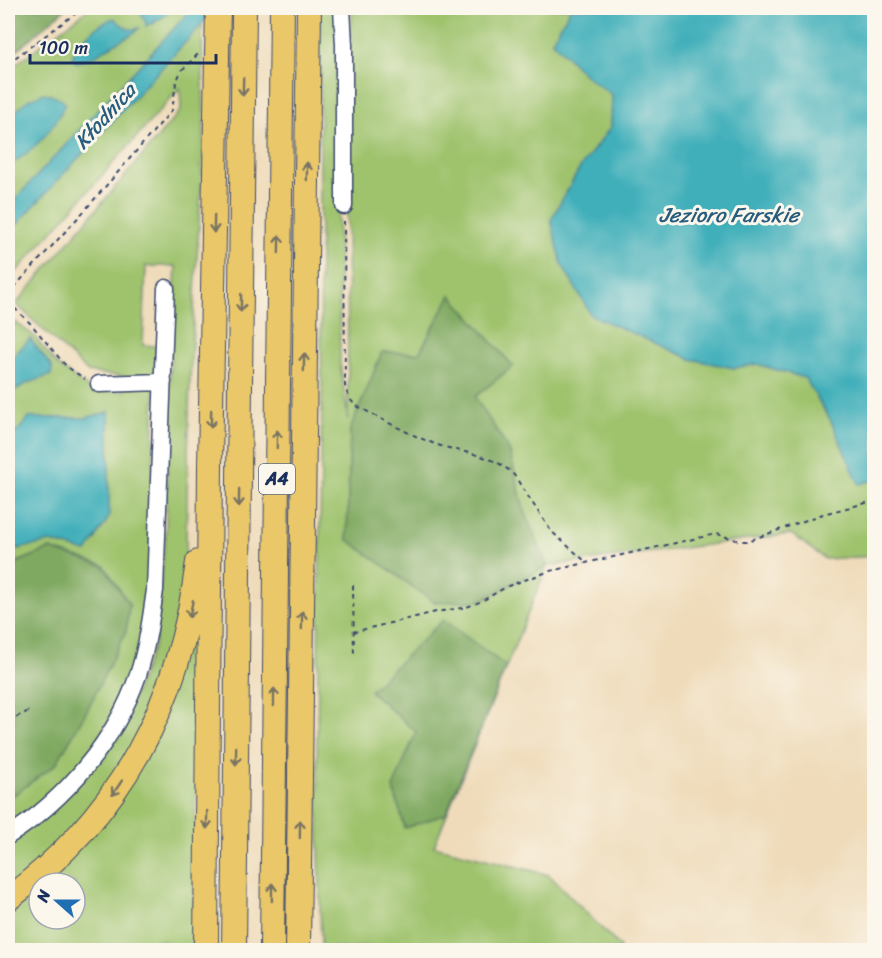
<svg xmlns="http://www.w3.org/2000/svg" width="882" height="958" viewBox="0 0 882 958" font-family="Sriracha,sans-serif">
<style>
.green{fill:#9fc36d;stroke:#5d7966;stroke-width:1.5;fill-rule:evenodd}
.forest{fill:#7fa960;stroke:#4d6c5f;stroke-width:1.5}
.water{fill:#3fafba;stroke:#2d6f8c;stroke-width:1.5}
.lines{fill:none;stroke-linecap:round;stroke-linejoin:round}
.minor-casing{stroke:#3b496c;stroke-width:19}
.highway-casing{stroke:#3b496c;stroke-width:26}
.path{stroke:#3b496c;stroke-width:2;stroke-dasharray:4.5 4.5;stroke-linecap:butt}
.minor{stroke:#fff;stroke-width:16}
.highway{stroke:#eac769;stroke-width:24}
.highway-bridge-casing{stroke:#3b496c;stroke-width:26;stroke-linecap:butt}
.highway-bridge{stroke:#eac769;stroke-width:24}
.oneway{stroke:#787363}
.labels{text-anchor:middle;stroke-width:6;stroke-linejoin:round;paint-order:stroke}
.shield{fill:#fbf7ec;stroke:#5e6b89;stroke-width:1.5}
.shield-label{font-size:18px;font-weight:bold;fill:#1b2f5e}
.water-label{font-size:21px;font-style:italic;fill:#285c7e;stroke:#fbf7ec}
</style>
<rect width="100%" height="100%" fill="#fbf7ec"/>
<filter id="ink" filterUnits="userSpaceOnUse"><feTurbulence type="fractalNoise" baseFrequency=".0167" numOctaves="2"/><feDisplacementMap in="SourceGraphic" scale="12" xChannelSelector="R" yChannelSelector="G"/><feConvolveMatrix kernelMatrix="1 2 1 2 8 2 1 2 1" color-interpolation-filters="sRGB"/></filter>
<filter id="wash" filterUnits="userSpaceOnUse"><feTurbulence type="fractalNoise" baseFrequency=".008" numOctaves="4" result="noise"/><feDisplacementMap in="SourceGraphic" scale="24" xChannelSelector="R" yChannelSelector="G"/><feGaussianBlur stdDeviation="1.35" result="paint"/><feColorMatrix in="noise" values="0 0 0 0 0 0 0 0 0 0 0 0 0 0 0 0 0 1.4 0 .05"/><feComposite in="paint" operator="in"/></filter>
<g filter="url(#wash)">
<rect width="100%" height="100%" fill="#efdbba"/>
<path class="green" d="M90,8h47l8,12 8,4 19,-16h21l-185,199v-137z
M320,8h16l4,354 8,58 -1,-257 5,-155h219l-19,33 33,34 27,20 -1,32 -31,41 -29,52 100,121 40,18 43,9 23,-4 48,14 25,41 29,64 15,-3v76l-49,3 -34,-25 -244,32 -113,280 115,29 70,71 2,4h-250v-3l-10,-1 -12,4 -9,-2h-19l-4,-205 5,-353 -2,-112zM419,354l94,12 -39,31 35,53 15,60 23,56 -200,-27 3,-109z
M202,24l2,113 -14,242 -5,199 -15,81 -11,33 -27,56 -35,54 -39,43 -50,45v-48l15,-10 46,-39 35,-43 26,-45 25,-62 11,-115 4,-162 6,-100h-30l-3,79 13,1 -6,243 -12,72 -22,53 -39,54 -56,52 -13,8v-29l48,-35 31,-54 39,-79 3,-27 -25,-38 -16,-5 -38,-12 -42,17v-12l8,-5 35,-7 36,10 22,-35v-105l-23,6h-57l-21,24v-47l17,-11 26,-9 1,-8 -22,-28 -22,23v-31l7,-9 18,13 24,30 32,24 35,2v-14l-36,-5 -72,-68 165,-194 -1,-22 -172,193v-47z
M199,619l-6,331h-19l-4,-6 -11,-4 -10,3 2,7h-143v-38l31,-25v32h36v-36h-32l45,-45z"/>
<path class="forest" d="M8,8h58l-58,50z
M451,295l62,71 -38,31 34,53 15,60 23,56 -67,35 -46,1 -87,-63 3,-109 32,-78 37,1z
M50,549l54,17 25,38 -3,27 -39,79 -31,54 -48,35v-233z
M443,620l63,46 -60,148 -41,14 -12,-40 23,-56 -46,-41z"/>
<path class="water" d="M137,8h35l-10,10 -16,8 -1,-6z
M193,8h24l-209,226v-27z
M571,8h303v472l-15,4 -29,-65 -25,-41 -48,-14 -23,4 -43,-9 -100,-44 -29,-50 -11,-45 29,-52 31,-41 1,-32 -27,-20 -33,-34z
M114,18c10,8 12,14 25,10 -6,7 -13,9 -20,13 -15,8 -26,19 -43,21l-4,-5c9,-18 24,-32 42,-39z
M44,93l15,5 6,5c-11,28 -32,48 -57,63v-46l18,-19z
M30,339l22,28 -1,8 -26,9 -17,11v-33z
M109,412v105l-22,35 -36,-10 -35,7 -8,5v-112l21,-24h57z"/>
</g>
<g filter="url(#ink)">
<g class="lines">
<g class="minor-casing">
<path id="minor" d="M342,8l2,37v161
M99,384l64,-2
M8,836c57,-36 108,-96 130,-161 9,-28 13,-56 17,-85l11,-302"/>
</g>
<g class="highway-casing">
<path id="highway" d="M8,899c114,-85 172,-196 190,-337
M206,950l4,-482 7,-412
M234,950l10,-942
M272,950l10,-942
M298,950l11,-942"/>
</g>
<path class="path" d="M8,63l75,-55
M344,221l1,165 4,12 6,7c25,13 49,27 75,37 29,12 62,10 84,33l37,56 35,31
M8,294l77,-84 87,-100 4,-27 5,-12 19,-19
M8,302l23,22 35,42 19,13
M353,585l1,72
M353,632l83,-20 31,-5 15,-6 26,-15 42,-15 166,-37 25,7h7l75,-27 51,-13
M8,721l21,-10"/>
<use href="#minor" class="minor"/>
<use href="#highway" class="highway"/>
<g class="highway-bridge-casing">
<path id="highway-bridge" d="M217,56l1,-48"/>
</g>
<use href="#highway-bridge" class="highway-bridge"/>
</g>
<defs><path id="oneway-shaft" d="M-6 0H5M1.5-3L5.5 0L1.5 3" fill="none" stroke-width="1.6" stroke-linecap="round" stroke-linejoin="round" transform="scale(1.5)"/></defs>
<g class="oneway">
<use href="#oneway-shaft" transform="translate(243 87) rotate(91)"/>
<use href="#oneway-shaft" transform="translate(307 171) rotate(-89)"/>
<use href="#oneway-shaft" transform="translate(214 224) rotate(91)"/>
<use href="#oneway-shaft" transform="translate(279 244) rotate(-89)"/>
<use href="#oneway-shaft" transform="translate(241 303) rotate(91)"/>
<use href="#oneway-shaft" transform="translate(304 362) rotate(-89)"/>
<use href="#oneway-shaft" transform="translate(211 419) rotate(91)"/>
<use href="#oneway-shaft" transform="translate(277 439) rotate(-89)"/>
<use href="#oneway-shaft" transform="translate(239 498) rotate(91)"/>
<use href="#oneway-shaft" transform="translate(191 609) rotate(102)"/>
<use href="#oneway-shaft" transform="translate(302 620) rotate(-89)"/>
<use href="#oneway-shaft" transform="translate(274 697) rotate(-89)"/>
<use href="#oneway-shaft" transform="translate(236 756) rotate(91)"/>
<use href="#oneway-shaft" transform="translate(117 788) rotate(124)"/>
<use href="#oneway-shaft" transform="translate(207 820) rotate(91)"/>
<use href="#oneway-shaft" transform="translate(300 829) rotate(-89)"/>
<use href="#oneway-shaft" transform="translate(272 892) rotate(-89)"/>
</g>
</g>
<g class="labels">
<rect class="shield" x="259" y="464" width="36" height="30" rx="4.5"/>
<g class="shield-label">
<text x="277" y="485">A4</text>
</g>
<g class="water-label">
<text transform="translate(105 116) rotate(-48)" y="7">Kłodnica</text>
<text x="729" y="222">Jezioro Farskie</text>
</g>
</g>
<rect width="882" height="958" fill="none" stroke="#fbf7ec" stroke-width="30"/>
<g transform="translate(57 901) rotate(291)"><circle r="28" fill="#fbf7ec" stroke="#a1a7b3" stroke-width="1.5"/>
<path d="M0-4.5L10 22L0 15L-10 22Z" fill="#1f6fb2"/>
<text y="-9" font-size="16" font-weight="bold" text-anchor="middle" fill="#1b2f5e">N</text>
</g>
<path d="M30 54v9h186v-9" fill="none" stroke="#1b2f5e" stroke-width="3"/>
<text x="39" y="54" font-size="18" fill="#1b2f5e" stroke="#fbf7ec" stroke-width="4.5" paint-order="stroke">100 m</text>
</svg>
